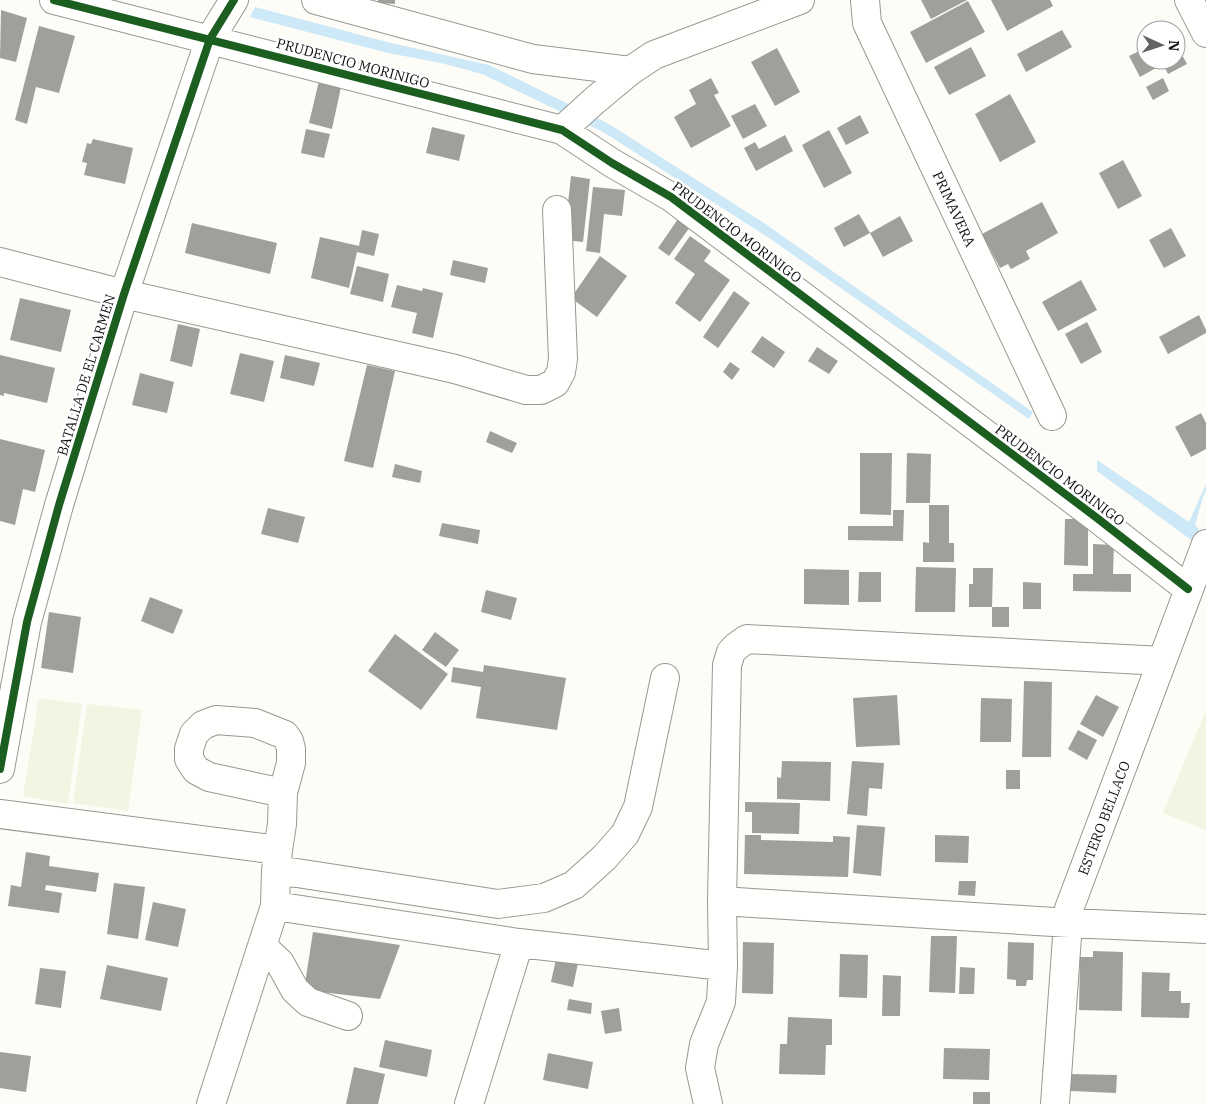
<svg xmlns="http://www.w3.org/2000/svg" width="1206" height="1104" viewBox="0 0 1206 1104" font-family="'IBM Plex Serif',serif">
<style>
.pitch{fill:#f0f6e1}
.water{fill:#cde8f7}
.building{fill:#a19f9c}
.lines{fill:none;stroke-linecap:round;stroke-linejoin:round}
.minor-casing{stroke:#979795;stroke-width:30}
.minor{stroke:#fffffe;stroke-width:28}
.cycleway-casing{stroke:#fff;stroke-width:11}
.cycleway{stroke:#1b5e20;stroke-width:8}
.labels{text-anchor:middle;stroke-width:5;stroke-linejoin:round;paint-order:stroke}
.street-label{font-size:14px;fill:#111;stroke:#fff}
</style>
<rect width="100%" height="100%" fill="#fdfcf7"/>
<path class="pitch" d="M39,698l43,6 -14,100 -45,-8z
M87,704l55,6 -14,101 -55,-8z
M1206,710v120l-43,-17z"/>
<path class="water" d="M255,7l136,36 98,22 120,59 155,99 269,189 -4,7 -263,-183 -163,-104 -121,-58 -41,-11 -53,-10 -138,-36z
M1097,460l92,62 17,-38v7l-3,6 -8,28 4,4 -5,13 -97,-71z"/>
<path class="building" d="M378,0h17v4l-17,-1z
M921,0h46l-36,19z
M991,0h59l3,6 -46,25z
M968,1l17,31 -59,31 -16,-31z
M1,10l26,8 -11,44 -16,-4z
M39,26l36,10 -16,57 -23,-6 -9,37 -12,-4z
M1062,30l10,17 -46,25 -9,-18z
M1176,44l11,20 -19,10 -5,-10 -23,13 -11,-21 12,-6 1,3 4,-3v10h30z
M971,47l15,29 -37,19 -15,-28z
M777,48l23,44 -25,14 -24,-44z
M711,78l8,15 -5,2 17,31 -40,22 -17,-31 22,-13 -7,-14z
M1163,78l6,13 -16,9 -7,-13z
M319,81l22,6 -9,42 -23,-6z
M1010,94l26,48 -36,20 -25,-48z
M755,104l12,22 -24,13 -12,-23z
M860,115l9,18 -23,12 -9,-17z
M432,127l33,8 -6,26 -33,-8z
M306,129l24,5 -6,24 -23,-5z
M829,130l23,43 -28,15 -22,-43z
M785,135l8,16 -37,20 -12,-23 11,-6 4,7z
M93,139l40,9 -8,36 -41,-9 3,-12 -5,-1 5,-19 4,1z
M1123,160l19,36 -24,13 -19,-36z
M571,176l19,3 -7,63 -19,-2z
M593,187l32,3 -3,26 -18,-2 -4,39 -14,-2z
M1042,202l16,31 -32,18 4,8 -19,10 -3,-5 -8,4 -18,-34z
M859,214l11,19 30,-17 13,25 -30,16 -13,-24 -26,14 -10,-19z
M678,219l12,8 -21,29 -11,-8z
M192,223l85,20 -7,31 -85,-21z
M1171,228l15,28 -22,12 -15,-28z
M362,230l17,4 -5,22 -17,-4 -8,36 -38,-10 9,-41 39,9z
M690,236l21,15 -7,10 26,19 -30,42 -25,-19 20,-29 -21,-15z
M600,256l27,20 -30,41 -26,-19z
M453,260l35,8 -3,15 -35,-8z
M357,266l32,8 -6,28 -33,-8z
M1081,280l16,30 -39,21 -16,-29z
M397,285l25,6 1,-3 20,5 -10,45 -21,-5 5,-20 -26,-6z
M734,291l16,12 -32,45 -15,-11z
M20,298l51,12 -10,42 -51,-12z
M1199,315l7,15v3l-38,21 -9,-17z
M1087,322l15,30 -21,12 -16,-30z
M178,324l22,5 -8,38 -22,-6z
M762,336l23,16 -11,16 -23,-16z
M817,347l21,14 -9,13 -21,-13z
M240,353l34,8 -10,41 -34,-8z
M0,355l55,13 -8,35 -43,-10v3l-4,-1z
M285,355l35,8 -6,23 -34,-8z
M730,362l10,7 -8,11 -9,-8z
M367,365l28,6 -22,97 -29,-7z
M140,373l34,9 -7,31 -35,-8z
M1201,413l5,10v26l-15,8 -16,-30z
M490,431l27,12 -5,10 -26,-11z
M0,439l45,11 -10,42 -12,-3 -8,36 -15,-4z
M860,453h32l-1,62 -31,-1z
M907,453l24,1 -1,49h-24z
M395,464l27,7 -2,12 -28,-6z
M929,505h20v38h5v19h-31v-20l6,1z
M268,508l37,9 -7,26 -37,-9z
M893,510h11l-1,31 -55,-1v-14h45z
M1065,519h23v47l-24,-1z
M442,523l38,7 -2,14 -39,-8z
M1093,544l21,1 -1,29h18v18l-58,-1v-17h20z
M916,567l40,1 -1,44h-40z
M973,568h20l-1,39h-23v-23h4z
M804,569l45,1v35l-45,-1z
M859,572h22v30h-23z
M1023,582l18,1v26h-18z
M486,590l31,8 -6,22 -30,-8z
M150,597l33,13 -10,24 -32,-13z
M992,607h17v20h-17z
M49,612l32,5 -8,56 -32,-5z
M435,632l24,18 -13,17 -24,-17z
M395,634l53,40 -27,36 -53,-39z
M484,665l82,13 -9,52 -81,-12 5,-31 -30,-5 2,-15 30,5z
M1024,681l28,1 -1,75h-29z
M897,695l3,50 -44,2 -3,-49z
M1096,695l23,12 -16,30 -23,-13z
M981,698l31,1 -1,43h-31z
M1078,730l19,10 -10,20 -19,-11z
M782,761l49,1 -1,39 -53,-2v-22l4,1z
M852,761l32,2 -2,26 -13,-1 -2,28 -20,-2z
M1006,770h14v19h-14z
M745,802l55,1 -1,31 -47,-1v-21h-7z
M857,825l28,2 -4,49 -28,-3z
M745,835h16v5l72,2v-6l17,1 -2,40 -104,-3z
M935,835l34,1 -1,27 -33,-1z
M26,852l24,4 -1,10 50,7 -3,19 -50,-7 -1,5 17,3 -3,20 -51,-7 3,-21 10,2z
M959,881h17l-1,15 -17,-1z
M114,883l31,4 -7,52 -31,-5z
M153,902l33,7 -8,38 -33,-7z
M313,932l87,13 -20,54 -76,-9z
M931,936h26l-2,57 -26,-1z
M743,942l31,1 -1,51 -31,-1z
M1008,942l26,1 -1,37h-6l-1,6h-10v-6l-9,-1z
M1093,951l30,1 -1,59 -43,-1 1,-53h13z
M840,954l28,1 -1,43 -28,-1z
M556,959l22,4 -5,24 -22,-5z
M107,965l61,13 -7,33 -61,-12z
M960,967l15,1 -1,26h-15z
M40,968l26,3 -5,37 -26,-4z
M1142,972l28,1 -1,18h12v12h9l-1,15 -48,-1z
M883,975l18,1 -1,40h-18z
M569,999l23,4 -1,11 -24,-4z
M619,1008l3,23 -17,3 -4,-23z
M788,1017l44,2v26h-6l-1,30 -46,-1 1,-30h7z
M385,1040l47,10 -5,27 -48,-10z
M944,1048l46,1 -1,31 -46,-1z
M0,1052l31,4 -5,36 -26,-4z
M548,1053l45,9 -5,27 -45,-9z
M354,1067l31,7 -7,30h-32z
M1071,1074l46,1 -1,18 -45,-2z
M973,1092h17v12h-17z"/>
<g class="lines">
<g class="minor-casing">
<path id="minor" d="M54,0l508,130 50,33 59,34 426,321 91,71
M316,0l217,59 97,12 24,-16 146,-55
M865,0l2,23 185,393
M1189,0l17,33
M562,130l32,-29 36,-30
M0,262l124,32 331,75 71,21h15l14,-7 6,-11 2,-13 -6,-149
M0,769l27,-147 32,-117 65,-211 86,-255 24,-39
M0,814l278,36 -2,21 -1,35 -64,198
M278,850l4,-26 1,-31 8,-30v-14l-2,-8 -4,-6 -30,-12 -39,-3 -13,5 -9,9 -5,15v10l7,11 13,7 74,16
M276,871l21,2 201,31 46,-6 30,-13 31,-28 20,-23 13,-27 27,-129
M722,901l347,22 137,6
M275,906l244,37 204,23
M262,946l18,17 15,27 13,12 40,14
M469,1104l50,-161
M708,1104l-8,-36 4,-24 17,-42 2,-36 -1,-65 5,-236 4,-13 6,-6 10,-7 415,22
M1055,1104l14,-195 137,-365"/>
</g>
<use href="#minor" class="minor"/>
<g class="cycleway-casing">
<path id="cycleway" d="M54,0l508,130 50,33 59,34 426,321 91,71
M0,769l27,-147 32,-117 65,-211 86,-255 24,-39"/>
</g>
<use href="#cycleway" class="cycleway"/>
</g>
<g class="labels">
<g class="street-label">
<text transform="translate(353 63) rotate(15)" y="5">PRUDENCIO MORINIGO</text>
<text transform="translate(954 209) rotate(65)" y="5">PRIMAVERA</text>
<text transform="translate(737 232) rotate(37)" y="5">PRUDENCIO MORINIGO</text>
<text transform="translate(86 375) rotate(-73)" y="5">BATALLA DE EL CARMEN</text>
<text transform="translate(1060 475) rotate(37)" y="5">PRUDENCIO MORINIGO</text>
<text transform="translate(1104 818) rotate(-69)" y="5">ESTERO BELLACO</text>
</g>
</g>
<g transform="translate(1161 45) rotate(93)"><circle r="24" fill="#ffffff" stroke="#a0a0a0"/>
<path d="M0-4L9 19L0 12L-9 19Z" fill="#646362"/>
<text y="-8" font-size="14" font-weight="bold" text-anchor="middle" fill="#111111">N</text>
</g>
</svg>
